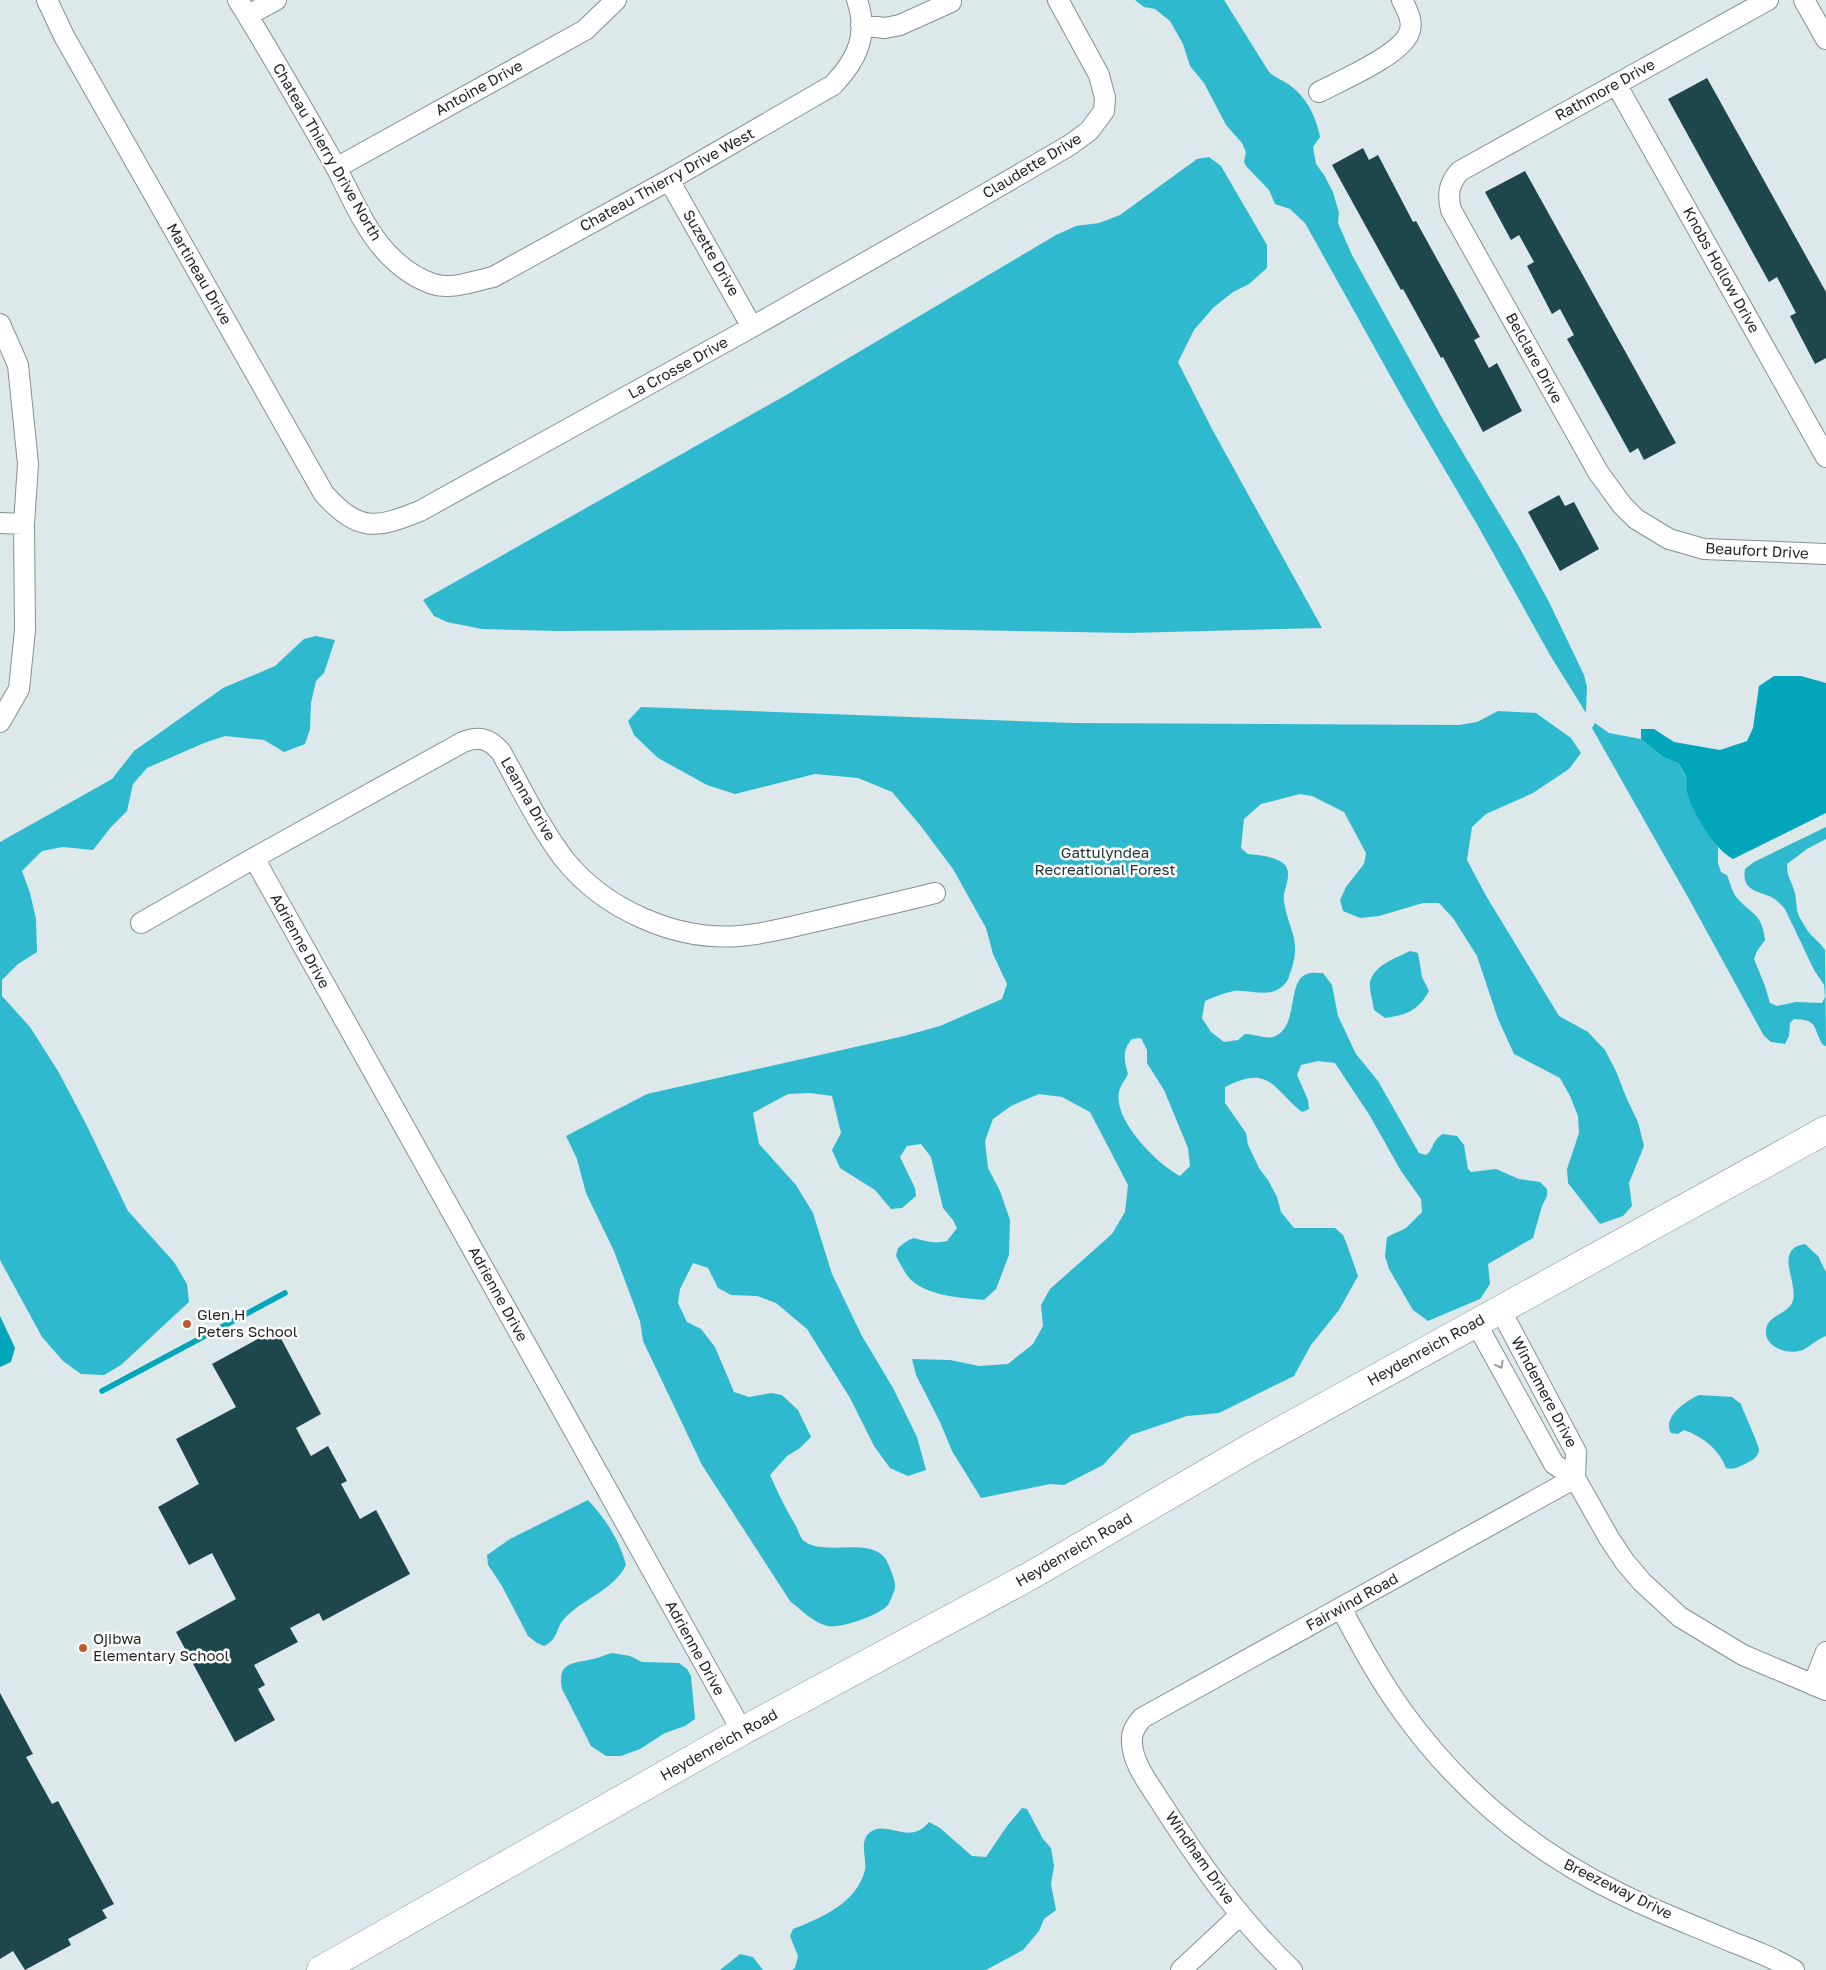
<svg xmlns="http://www.w3.org/2000/svg" width="1826" height="1970" viewBox="0 0 1826 1970" font-family="'Golos Text',sans-serif">
<style>
.forest{fill:#2fb9ce;fill-rule:evenodd}
.water{fill:#02a6bb}
.lines{fill:none;stroke-linecap:round;stroke-linejoin:round}
.stream{stroke:#02a6bb;stroke-width:5.5}
.building{fill:#1e464d}
.street-casing{stroke:#859092;stroke-width:22}
.secondary-casing{stroke:#859092;stroke-width:29}
.street{stroke:#fff;stroke-width:20}
.secondary{stroke:#fff;stroke-width:28}
.oneway{stroke:#9a9c9c}
.poi-dot{fill:#c05a2e;stroke:#fff;stroke-width:2}
.labels{text-anchor:middle;stroke-width:5;stroke-linejoin:round;paint-order:stroke}
.street-label{font-size:15px;fill:#1e2223;stroke:#fff}
.park-label{font-size:15px;fill:#20363a;stroke:#fff}
.poi-label{font-size:15px;fill:#1e2223;stroke:#fff;text-anchor:start}
</style>
<rect width="100%" height="100%" fill="#dce8ea"/>
<path class="forest" d="M1135,0h89l45,72c8,7 14,8 23,15 15,11 25,32 28,50l-7,10 3,17 8,11 9,17 6,21 -1,10 14,32 89,161 77,129 31,57 35,73 3,12 -1,26 -36,-58 -72,-129 -72,-122 -101,-181 -15,-14 -15,-5 -6,-14 -23,-24 -2,-4 2,-10 -4,-9 -16,-18 -22,-42 -14,-17 -7,-22 -13,-23 -15,-12 -11,-2z
M1209,157l12,9 46,79v23l-18,16 -16,8 -20,16 -19,22 -16,32 34,67 110,199 -193,5 -220,-4 -351,2 -76,-2 -35,-7 -13,-6 -11,-16 365,-206 268,-159 20,-9 23,-3 21,-8 77,-56z
M316,636l19,4 -11,33 -8,8 -5,22 -1,26 -5,15 -21,8 -20,-12 -39,-4 -21,7 -57,25 -14,16 -6,27 -16,16 -18,23 -30,-3 -21,4 -20,20 8,22 6,26 1,33 -19,12 -16,16v16l28,31 28,44 28,53 42,87 46,51 13,22 2,18 -68,63 -17,10 -23,-1 -18,-13 -21,-24 -42,-77v-418l112,-63 22,-28 89,-63 52,-22 29,-27z
M641,707l432,16 386,2 18,-3 21,-11 38,2 35,25 10,15 -12,16 -36,24 -47,21 -14,13 -5,33 18,34 74,122 29,16 17,18 11,21 10,26 12,25 6,24 -15,37 3,23 -9,10 -23,8 -32,-41 -1,-14 12,-36 -1,-17 -8,-20 -10,-18 -46,-24 -16,-35 -21,-63 -24,-38 -14,-15h-16l-44,13 -19,2 -17,-7 -3,-11 6,-13 18,-23 2,-11 -22,-41 -32,-16 -12,-2 -39,10 -17,15 -3,29 7,6c11,1 27,2 36,10 10,10 -2,26 0,37 4,29 18,37 7,70 -2,3 -2,8 -4,10 -14,20 -36,8 -53,10 -10,2 -20,6 -29,10l-3,17 9,14 13,10 14,-2 7,-6c8,0 21,5 28,3 27,-9 13,-56 34,-63 4,-2 11,-1 16,-1l9,12 6,31 18,38 22,27 41,72 7,2c8,-5 5,-14 17,-21l14,2 7,9 4,24 3,3 25,-3 23,10 21,3 7,7v7l-5,10 -9,32 -45,26 2,20 -10,15 -52,22 -15,-11 -24,-41 -4,-13 2,-19 19,-9 16,-16 -1,-13 -20,-28 -31,-55 -35,-53 -17,-2 -17,4 -4,10 11,25 1,9 -7,3c-30,-24 -32,-48 -77,-25v16l21,30 2,12 11,23 9,12 9,17 4,15 13,16h41l8,7 3,7 12,34 -19,34 -28,35 -17,31 -75,37 -32,3 -56,19 -28,30 -39,20 -14,-1 -69,14 -29,-47 -12,-29 -24,-47 -4,-16 38,1 29,6 29,-2 25,-20 10,-18 -2,-21 9,-16 62,-55 13,-22 3,-27 -38,-73 -28,-15 -23,-3 -28,12 -18,13 -8,22 3,27 12,23 10,29 -1,35 -13,34 -12,11c-22,-2 -56,-4 -73,-20 -6,-6 -11,-17 -15,-24l2,-8c18,-14 13,-9 33,-6 5,1 11,0 16,-1l10,-13 -4,-8 -10,-12 -12,-51 -10,-13 -14,2 -7,11 15,31 1,8 -14,12 -11,1 -16,-19 -35,-22 -8,-18 9,-17 -9,-37 -22,-3 -22,1 -35,19 6,31 37,41 17,28 19,61 30,62 31,52 24,49 9,33 -18,6 -18,-8 -16,-22 -24,-48 -43,-69 -31,-26 -19,-7 -26,-1 -13,-7 -10,-20 -15,-5 -13,26 -2,14 9,19 14,7 14,18 19,45 15,5 22,-4 11,2 16,15 13,27 -11,11 -13,8 -17,19c8,18 16,35 26,51 2,4 4,11 7,14 20,19 75,-8 86,26 2,5 7,16 6,22 -1,4 -5,14 -7,17 -8,10 -48,24 -60,21 -14,-3 -28,-17 -38,-25l-88,-136 -59,-124 -3,-20 -26,-70 -28,-58 -9,-34 -11,-23 81,-42 257,-58 36,-10 62,-27 5,-15 -14,-30 -7,-26 -33,-59 -33,-44 -28,-33 -34,-14 -43,-4 -80,20 -28,-9 -49,-27 -24,-23 -6,-14zM1141,1038l6,12v13l17,27 24,58 2,18 -10,10c-23,-12 -67,-56 -61,-84 1,-6 6,-12 9,-18 -4,-14 -6,-24 4,-35z
M1595,723l14,10 32,6 22,18 15,6 9,16v11l12,27 19,30v16l3,9 6,3c3,7 5,17 10,23 15,17 25,15 28,42l-8,11 -3,8 11,27 5,17 7,3 19,-4 26,1 3,-6 -1,-12 -10,-15 -29,-61c-4,-4 -7,-8 -12,-11 -13,-7 -32,-6 -28,-29l9,-7 72,-35v12l-19,10 -20,15c0,12 3,14 7,26 2,6 2,12 3,19 0,6 7,15 10,21 5,7 13,12 18,20l1,96 -3,-1c-11,-17 -3,-25 -29,-26l-4,4 -1,13 -4,8 -14,-2 -7,-6 -75,-137 -84,-148 -13,-23z
M1410,951l8,2 4,24 7,14c-11,20 -23,24 -44,27l-11,-8c-1,-8 -5,-20 -4,-28 4,-17 26,-24 40,-31z
M1805,1244l13,12 8,16v64c-9,3 -15,10 -23,14 -10,3 -17,2 -26,-2 -6,-3 -11,-9 -11,-15 -1,-18 19,-17 26,-30 2,-4 2,-10 1,-15 -1,-15 -15,-40 12,-44z
M1699,1395l33,2 9,7c3,10 19,42 18,47 -2,8 -9,10 -14,13 -7,3 -11,6 -19,4 -7,-19 -23,-31 -42,-38l-6,4 -7,-1c-9,-16 15,-32 28,-38z
M588,1500c17,18 32,41 38,65 -13,26 -43,33 -62,54 -9,10 -5,20 -20,27l-7,-3 -9,-7 -26,-50 -14,-21 -1,-10 23,-16z
M612,1653l18,3 12,6 37,1 8,6 4,7 4,43 -10,7 -20,7 -25,16 -19,7h-15l-15,-10 -29,-57c-5,-28 11,-25 31,-30 7,-1 13,-5 19,-6z
M1022,1808l5,1 16,30 8,9 3,18 -3,18 5,26 -12,9 -5,12 -16,19 -37,20h-194l3,-2 3,-12 -8,-20 3,-7c28,-11 64,-26 72,-59 2,-12 -6,-27 4,-37 17,-15 40,14 60,-11l11,6 32,28 14,1 21,-31z
M740,1954l13,3 10,13h-43z"/>
<path class="water" d="M1774,676h27l25,7v130l-93,46c-19,-10 -40,-46 -46,-67 -1,-4 0,-7 0,-12 -1,-5 -6,-12 -9,-17l-15,-6 -22,-18v-10h13l20,13 46,8 27,-9 6,-13 6,-42z
M0,1316l15,32 -4,14 -11,5z"/>
<g class="lines">
<path class="stream" d="M102,1391l183,-98"/>
</g>
<path class="building" d="M1707,78l119,214v66l-11,6 -25,-48 6,-3 -19,-36 -8,5 -101,-183z
M1363,148l6,12 9,-5 35,67 3,-1 64,116 -6,3 15,28 8,-5 25,48 -39,21 -40,-75 -2,1 -38,-69 -2,1 -69,-125z
M1525,171l151,272 -32,17 -6,-12 -8,5 -63,-114 7,-4 -14,-26 -8,5 -25,-48 7,-4 -15,-27 -8,5 -26,-48z
M1559,495l6,11 9,-4 25,47 -39,22 -32,-59z
M276,1329l45,85 -25,14 15,28 17,-10 19,35 -6,3 19,35 16,-9 34,64 -87,47 -4,-8 -29,15 8,14 -44,23 11,20 -7,4 17,31 -40,22 -59,-110 60,-33 -24,-46 -23,12 -31,-58 41,-23 -23,-45 60,-32 -24,-43z
M0,1693l33,61 -7,3 26,47 6,-3 56,103 -12,6 5,8 -39,21 3,6 -46,25 -12,-19 -13,8z"/>
<g class="lines">
<g class="street-casing">
<path id="street" d="M47,0l17,36 260,458c35,38 51,35 96,17l332,-184 225,-128 93,-54 19,-14 15,-20 1,-13 -6,-23 -41,-75
M238,0c34,55 66,111 98,167 15,29 28,61 50,85 13,14 29,26 47,32 18,6 42,-3 60,-7l176,-97 164,-95c24,-25 36,-50 24,-85
M1768,0l-308,171c-11,12 -13,23 -9,39l147,262 24,33 14,14 33,20 35,10 122,5
M1804,0l22,39
M248,15l28,-15
M861,25l24,3 15,-3 51,-23
M1616,84l210,373
M1319,92c21,-11 82,-37 90,-59 5,-11 -2,-23 -7,-33
M336,168l249,-138 31,-30
M669,180l83,147
M0,324l18,41 10,99 -4,60 1,106 -6,59 -19,33
M0,523l24,1
M254,858l488,873
M141,923l113,-65 209,-116c16,-6 26,-4 38,10 20,36 38,74 63,107 40,50 111,82 175,77 26,-2 52,-9 78,-15 39,-9 78,-18 118,-28
M1500,1309l76,143 -1,26
M1476,1323l78,141 21,14 34,60 16,24 17,20 38,35 63,38 83,35
M1341,1608c19,36 38,71 62,104 57,79 130,140 218,182 36,18 74,32 111,48 21,8 42,16 62,28
M1813,1685l13,-33
M1181,1970l59,-55
M1292,1970c-51,-48 -91,-105 -129,-164 -11,-18 -31,-42 -31,-64 -1,-10 4,-17 10,-24l433,-240"/>
</g>
<g class="secondary-casing">
<path id="secondary" d="M321,1970l421,-239 288,-155 218,-127 578,-319"/>
</g>
<use href="#street" class="street"/>
<use href="#secondary" class="secondary"/>
</g>
<defs><path id="oneway-chevron" d="M-2-3.5L2.5 0L-2 3.5" fill="none" stroke-width="1.6" stroke-linecap="round" stroke-linejoin="round" transform="scale(1.25)"/></defs>
<use class="oneway" href="#oneway-chevron" transform="translate(1500 1365) rotate(61)"/>
<g class="poi-dot">
<circle cx="187" cy="1324" r="5"/>
<circle cx="83" cy="1648" r="5"/>
</g>
<g class="labels">
<g class="street-label">
<text transform="translate(479 88) rotate(-29)" y="5">Antoine Drive</text>
<text transform="translate(1605 90) rotate(-29)" y="5">Rathmore Drive</text>
<text transform="translate(327 152) rotate(60)" y="5">Chateau Thierry Drive North</text>
<text transform="translate(1032 166) rotate(-31)" y="5">Claudette Drive</text>
<text transform="translate(667 180) rotate(-29)" y="5">Chateau Thierry Drive West</text>
<text transform="translate(711 253) rotate(60)" y="5">Suzette Drive</text>
<text transform="translate(1721 270) rotate(61)" y="5">Knobs Hollow Drive</text>
<text transform="translate(199 274) rotate(60)" y="5">Martineau Drive</text>
<text transform="translate(1534 358) rotate(61)" y="5">Belclare Drive</text>
<text transform="translate(678 368) rotate(-29)" y="5">La Crosse Drive</text>
<text transform="translate(1757 551) rotate(3)" y="5">Beaufort Drive</text>
<text transform="translate(528 799) rotate(60)" y="5">Leanna Drive</text>
<text transform="translate(300 941) rotate(61)" y="5">Adrienne Drive</text>
<text transform="translate(498 1294) rotate(61)" y="5">Adrienne Drive</text>
<text transform="translate(1426 1350) rotate(-29)" y="5">Heydenreich Road</text>
<text transform="translate(1544 1392) rotate(62)" y="5">Windemere Drive</text>
<text transform="translate(1074 1550) rotate(-30)" y="5">Heydenreich Road</text>
<text transform="translate(1352 1602) rotate(-29)" y="5">Fairwind Road</text>
<text transform="translate(695 1648) rotate(61)" y="5">Adrienne Drive</text>
<text transform="translate(719 1745) rotate(-29)" y="5">Heydenreich Road</text>
<text transform="translate(1200 1858) rotate(55)" y="5">Windham Drive</text>
<text transform="translate(1618 1889) rotate(26)" y="5">Breezeway Drive</text>
</g>
<g class="park-label">
<text x="1105" y="858">Gattulyndea<tspan x="1105" dy="17">Recreational Forest</tspan></text>
</g>
<g class="poi-label">
<text x="197" y="1320">Glen H<tspan x="197" dy="17">Peters School</tspan></text>
<text x="93" y="1644">Ojibwa<tspan x="93" dy="17">Elementary School</tspan></text>
</g>
</g>
</svg>
